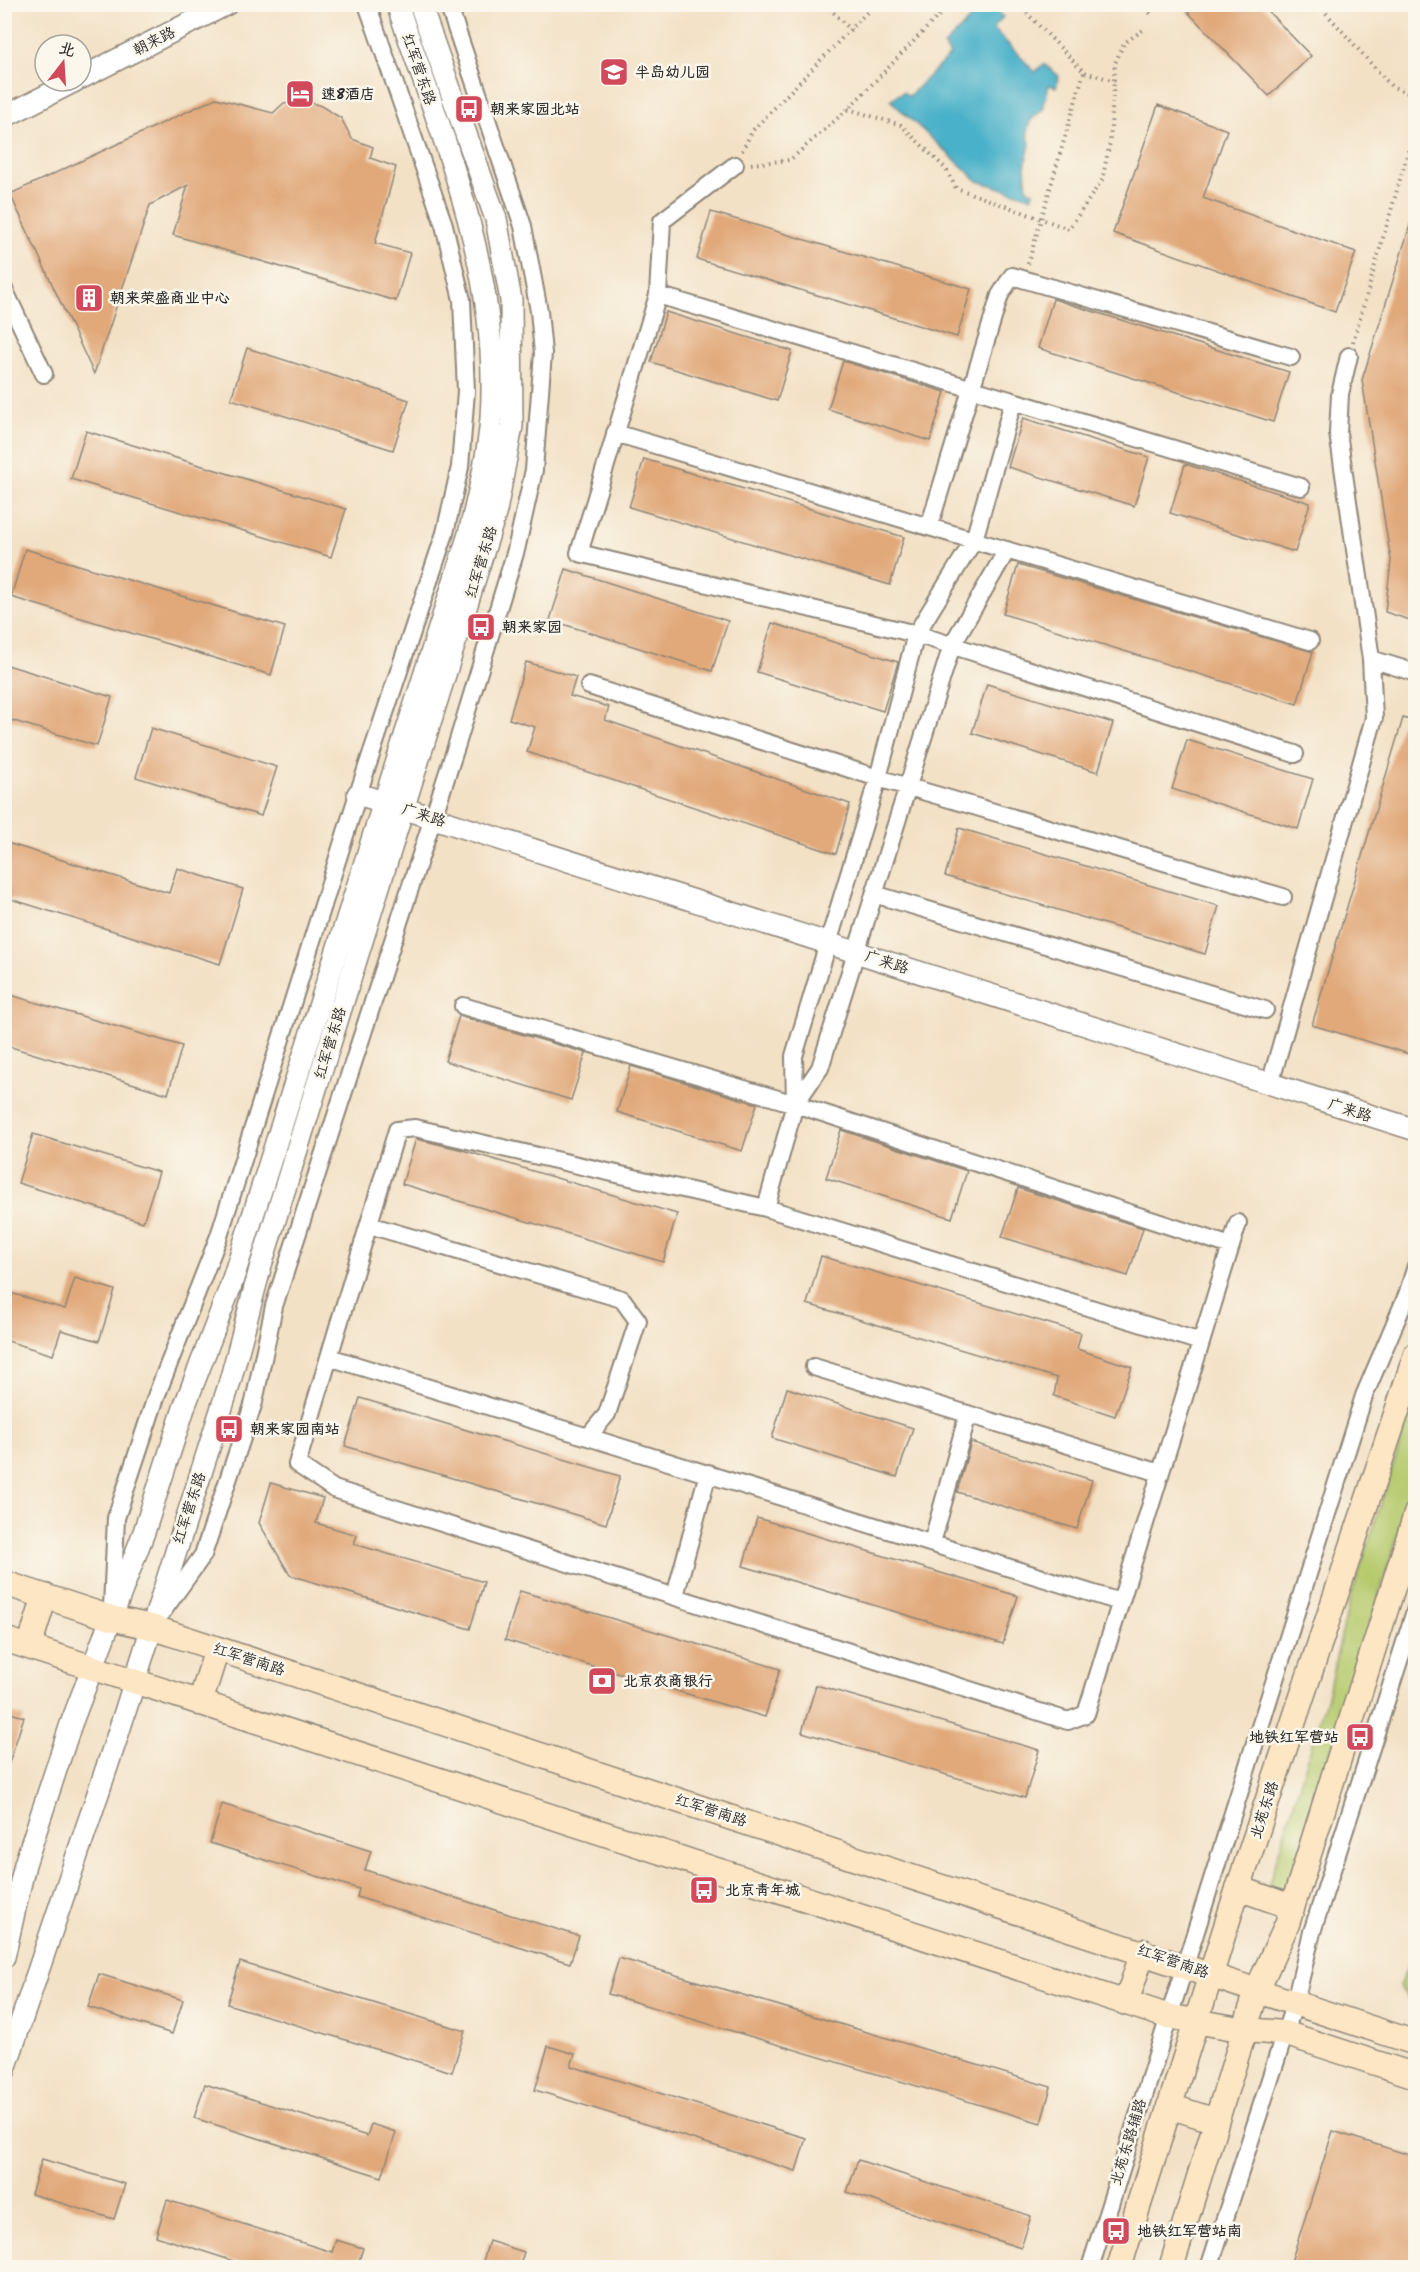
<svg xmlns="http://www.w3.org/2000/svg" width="1420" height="2272" viewBox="0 0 1420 2272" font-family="Kalam,'LXGW WenKai TC',sans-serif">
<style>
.green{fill:#b6ca6d;stroke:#707a4c;stroke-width:1.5}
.water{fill:#4ab1c9;stroke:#3a6e7a;stroke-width:1.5}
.building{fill:#e1a97a}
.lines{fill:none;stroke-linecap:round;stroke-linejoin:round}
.minor-casing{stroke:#8f8678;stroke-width:20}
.tertiary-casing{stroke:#8f8678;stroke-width:24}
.secondary-casing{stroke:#8f8678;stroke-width:27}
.path{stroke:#8f8678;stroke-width:4;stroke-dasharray:1.5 4.5;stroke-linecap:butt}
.minor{stroke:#fff;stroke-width:16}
.tertiary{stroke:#fff;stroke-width:21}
.secondary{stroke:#fce6c4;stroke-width:24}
.labels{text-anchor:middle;stroke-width:5;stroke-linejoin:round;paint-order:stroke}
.street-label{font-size:15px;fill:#2b2b2b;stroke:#fbf7ec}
.poi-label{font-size:15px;font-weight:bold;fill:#2b2b2b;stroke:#fbf7ec;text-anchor:start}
</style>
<rect width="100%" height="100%" fill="#fbf7ec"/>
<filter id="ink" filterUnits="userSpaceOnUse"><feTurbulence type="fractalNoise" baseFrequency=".0167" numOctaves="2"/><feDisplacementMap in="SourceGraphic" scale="12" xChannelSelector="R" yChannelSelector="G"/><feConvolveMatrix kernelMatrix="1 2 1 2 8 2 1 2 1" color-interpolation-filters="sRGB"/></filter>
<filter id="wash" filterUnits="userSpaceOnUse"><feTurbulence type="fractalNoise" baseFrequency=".008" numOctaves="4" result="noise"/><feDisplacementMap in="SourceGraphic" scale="24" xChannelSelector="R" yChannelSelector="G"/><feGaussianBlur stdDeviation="1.35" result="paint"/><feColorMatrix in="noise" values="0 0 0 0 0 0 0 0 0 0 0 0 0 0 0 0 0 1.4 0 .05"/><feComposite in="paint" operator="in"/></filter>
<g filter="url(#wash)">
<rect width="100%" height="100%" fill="#f3e1c6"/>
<path class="green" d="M1415,1397v83l-126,405 -9,8 -11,-7 1,-6 57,-184 21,-89z
M1415,1951v56l-16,-21z"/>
<path class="water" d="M985,5h7l11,12 -10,11 42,44 9,-8 15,12 -3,11 -7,-2 -6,24 -13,12 -3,10 3,13 -5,23 2,23 6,2 -2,5 -53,-16 -88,-81 13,-8 6,4 41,-41 -6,-10z"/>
<g id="blocks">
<path class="building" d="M1180,4h81l50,52 -42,40z
M216,98l57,15 11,-10 23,-2 14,5 20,12 11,21 21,8 -3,11 26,9 -21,76 35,10 -14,48 -223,-66 15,-50 -38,20 -56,169 -84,-180z
M1158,105l69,25 -24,68 153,54 -21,60 -222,-79z
M711,212l260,77 -14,48 -260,-78z
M1412,219l4,1v402l-31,-10 6,-51 -29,-181z
M1053,299l236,73 -16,50 -235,-74z
M666,312l126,39 -15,50 -126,-39z
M247,348l162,52 -16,50 -162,-51z
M843,361l102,31 -15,49 -102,-32z
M1023,418l126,39 -15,49 -126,-39z
M86,431l260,78 -15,48 -260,-78z
M644,459l260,78 -14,48 -261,-78z
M1185,464l125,39 -15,49 -125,-39z
M25,549l260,78 -14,48 -260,-78z
M1018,565l295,87 -16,52 -294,-90z
M566,569l162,52 -16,50 -162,-51z
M772,623l126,39 -15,49 -126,-39z
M526,662l50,15 -6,19 39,11 -4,13 245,84 -14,50 -309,-102 8,-25 -26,-8z
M4,664l108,33 -15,49 -93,-28z
M987,684l126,39 -15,49 -126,-39z
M1403,718l13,4v334l-104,-31z
M151,728l126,39 -16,49 -125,-39z
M1187,740l126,39 -15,50 -126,-40z
M959,828l260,78 -14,48 -260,-78z
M4,842l165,51 8,-25 66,21 -23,75 -216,-67z
M4,993l178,53 -14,48 -164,-49z
M459,1016l127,37 -15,47 -126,-39z
M631,1066l126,38 -15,47 -125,-39z
M841,1130l126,41 -15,47 -126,-40z
M33,1134l126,38 -16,50 -125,-39z
M416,1139l43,10 218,65 -14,48 -261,-78z
M1018,1188l125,40 -15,48 -126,-39z
M821,1256l260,77 -4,16 55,18 -17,49 -61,-20 3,-18 -250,-74z
M75,1278l40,12 -16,51 -38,-11 -8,25 -49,-15v-49l61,18z
M787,1388l126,40 -16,49 -125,-39z
M360,1398l260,78 -14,48 -261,-78z
M971,1442l121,38 -15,49 -120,-37z
M271,1483l52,15 -7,25 41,12 -3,9 130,38 -14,47 -180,-54 -31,-52z
M757,1518l261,78 -15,48 -260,-78z
M520,1591l260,78 -15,48 -260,-77z
M816,1685l223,65 -14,48 -223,-66z
M4,1711l20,6 -16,49h-4z
M222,1804l149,47 -6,19 214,66 -9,27 -213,-66 2,-8 -149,-46z
M619,1958l432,129 -10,36 -433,-129z
M240,1962l225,69 -13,41 -225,-68z
M99,1974l84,26 -11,34 -84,-27z
M548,2046l27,8 -4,12 235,72 -10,33 -261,-81z
M205,2084l162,52 4,-12 25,8 -14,45 -188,-59z
M1333,2131l83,26v111h-127z
M42,2159l83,25 -11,35 -83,-25z
M858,2160l173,56 -10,32 -174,-56z
M167,2200l165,52 4,-12 27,8 -4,13 9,3v4h-113l-99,-32z
M489,2241l35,11 -5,16h-38z"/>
</g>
</g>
<g filter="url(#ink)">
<use href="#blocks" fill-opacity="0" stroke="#8f8678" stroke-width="1.5"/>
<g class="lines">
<g class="minor-casing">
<path id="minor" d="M735,165l-73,56 -4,74 -79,258 337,81 379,120
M4,289l40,85
M658,295l643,192
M615,433l695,208
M929,527l71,-232 12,-19 279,81
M1371,659l45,14
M589,686l289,92 405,119
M874,894l391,116
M463,1006l332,98 436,142
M1270,1084l104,-366 -3,-59 -33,-226 2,-39 9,-38
M795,1104l25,-36 132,-423 55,-95
M766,1208l29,-104 -1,-48 84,-278 38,-144 58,-94 39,-138
M1201,1342l-435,-134 -351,-80 -18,2 -100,334 37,25 734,232 18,-7 152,-491
M329,1357l259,80 19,-23 31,-93 -16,-22 -253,-74
M814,1367l346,106
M588,1437l532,165
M932,1543l36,-129
M675,1596l33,-123
M112,1607l4,-89 41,-124 62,-158 139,-442 87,-261 15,-66 6,-76 -4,-91 -18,-75 -77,-221
M160,1615l43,-60 51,-153 20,-96 183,-562 59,-194 18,-80 9,-117 -4,-42 -16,-85 -75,-222
M1090,2268l274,-872 43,-101 9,-29
M1209,2268l86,-266 17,-70 104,-324"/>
</g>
<g class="tertiary-casing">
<path id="tertiary" d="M81,78l146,-74
M4,117l71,-36
M358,794l1058,336
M4,1957l21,-93 46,-140 73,-192 41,-127 45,-117 239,-754c9,-38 19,-77 22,-116 10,-147 -48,-278 -94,-414
M4,2072l113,-335 112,-352 32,-120 235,-754 16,-85 -1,-126 -15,-81 -76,-215"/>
</g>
<g class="secondary-casing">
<path id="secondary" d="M4,1583l107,35 40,9c422,137 844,275 1265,416
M4,1639l1163,377 78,14 39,3 132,43
M29,1647l16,-51
M200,1703l17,-54
M1238,1888l54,19
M1126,2003l17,-52
M1169,2106l47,15
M1119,2268l113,-361 184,-553
M1171,2268l86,-278 30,-66 129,-410"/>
</g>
<path class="path" d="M825,4l26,26
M1018,4l66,68 31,9
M1141,4l12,12
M1318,4l73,82 25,10
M848,109l53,16 45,44 10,19 113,41 33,-49 8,-38 5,-79 9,-20 19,-13
M742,151l11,-21 122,-126
M751,164l39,-4 58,-51 102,-105
M1028,264l56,-192
M1353,342l63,-218"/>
<use href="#minor" class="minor"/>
<use href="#tertiary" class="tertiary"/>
<use href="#secondary" class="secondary"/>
</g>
</g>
<defs>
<g id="school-square" transform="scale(1.5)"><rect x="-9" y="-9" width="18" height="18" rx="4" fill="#d1495b" stroke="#fbf7ec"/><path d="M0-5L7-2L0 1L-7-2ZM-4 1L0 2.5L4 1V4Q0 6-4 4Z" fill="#fff"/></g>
<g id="hotel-square" transform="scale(1.5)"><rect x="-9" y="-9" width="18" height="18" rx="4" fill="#d1495b" stroke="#fbf7ec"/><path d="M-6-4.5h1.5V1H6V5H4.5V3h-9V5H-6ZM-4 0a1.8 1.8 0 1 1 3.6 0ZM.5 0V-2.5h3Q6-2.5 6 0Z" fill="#fff"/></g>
<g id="bus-square" transform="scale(1.5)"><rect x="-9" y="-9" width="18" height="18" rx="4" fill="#d1495b" stroke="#fbf7ec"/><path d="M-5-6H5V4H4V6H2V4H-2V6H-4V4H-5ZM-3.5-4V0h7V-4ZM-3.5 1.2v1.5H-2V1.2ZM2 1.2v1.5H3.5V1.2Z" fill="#fff"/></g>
<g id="building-square" transform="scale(1.5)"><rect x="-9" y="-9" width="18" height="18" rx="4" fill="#d1495b" stroke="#fbf7ec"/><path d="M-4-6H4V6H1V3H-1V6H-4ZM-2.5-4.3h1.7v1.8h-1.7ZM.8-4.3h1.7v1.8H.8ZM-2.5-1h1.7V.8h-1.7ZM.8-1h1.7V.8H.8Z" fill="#fff"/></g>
<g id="bank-square" transform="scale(1.5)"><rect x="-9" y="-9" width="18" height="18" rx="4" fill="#d1495b" stroke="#fbf7ec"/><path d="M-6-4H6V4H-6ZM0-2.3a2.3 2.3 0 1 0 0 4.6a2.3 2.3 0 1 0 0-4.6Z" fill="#fff"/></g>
</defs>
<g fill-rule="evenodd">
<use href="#school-square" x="614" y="72"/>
<use href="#hotel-square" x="300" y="94"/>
<use href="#bus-square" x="469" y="109"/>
<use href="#building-square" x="89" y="298"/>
<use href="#bus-square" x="481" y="627"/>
<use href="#bus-square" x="229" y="1429"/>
<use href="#bank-square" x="602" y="1681"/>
<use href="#bus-square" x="1360" y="1737"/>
<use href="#bus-square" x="704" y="1890"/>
<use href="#bus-square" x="1116" y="2231"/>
</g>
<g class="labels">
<g class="street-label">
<text transform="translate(154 41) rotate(-27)" y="5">朝来路</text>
<text transform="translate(419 69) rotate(71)" y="5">红军营东路</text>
<text transform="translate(481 562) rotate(-73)" y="5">红军营东路</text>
<text transform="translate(424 815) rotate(18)" y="5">广来路</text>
<text transform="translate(887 962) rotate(18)" y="5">广来路</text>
<text transform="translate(330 1043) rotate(-73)" y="5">红军营东路</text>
<text transform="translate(1350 1110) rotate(18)" y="5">广来路</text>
<text transform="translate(189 1508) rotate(-72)" y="5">红军营东路</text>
<text transform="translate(249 1659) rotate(18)" y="5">红军营南路</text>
<text transform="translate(711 1810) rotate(18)" y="5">红军营南路</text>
<text transform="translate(1264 1810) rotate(-72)" y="5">北苑东路</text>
<text transform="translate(1173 1961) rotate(19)" y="5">红军营南路</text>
<text transform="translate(1128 2142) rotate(-73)" y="5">北苑东路辅路</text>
</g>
<g class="poi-label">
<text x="635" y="77">半岛幼儿园</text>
<text x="321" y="99">速8酒店</text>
<text x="490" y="114">朝来家园北站</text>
<text x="110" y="303">朝来荣盛商业中心</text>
<text x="502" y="632">朝来家园</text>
<text x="250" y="1434">朝来家园南站</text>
<text x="623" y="1686">北京农商银行</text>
<text x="1339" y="1742" text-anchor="end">地铁红军营站</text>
<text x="725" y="1895">北京青年城</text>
<text x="1137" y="2236">地铁红军营站南</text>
</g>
</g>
<rect width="1420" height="2272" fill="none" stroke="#fbf7ec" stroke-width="24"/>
<g transform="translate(63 63) rotate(17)"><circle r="28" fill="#fbf7ec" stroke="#a8a59f" stroke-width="1.5"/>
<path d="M0-4.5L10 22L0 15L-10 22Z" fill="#d1495b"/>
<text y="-9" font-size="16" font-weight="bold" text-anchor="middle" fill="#2b2b2b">北</text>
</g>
</svg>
